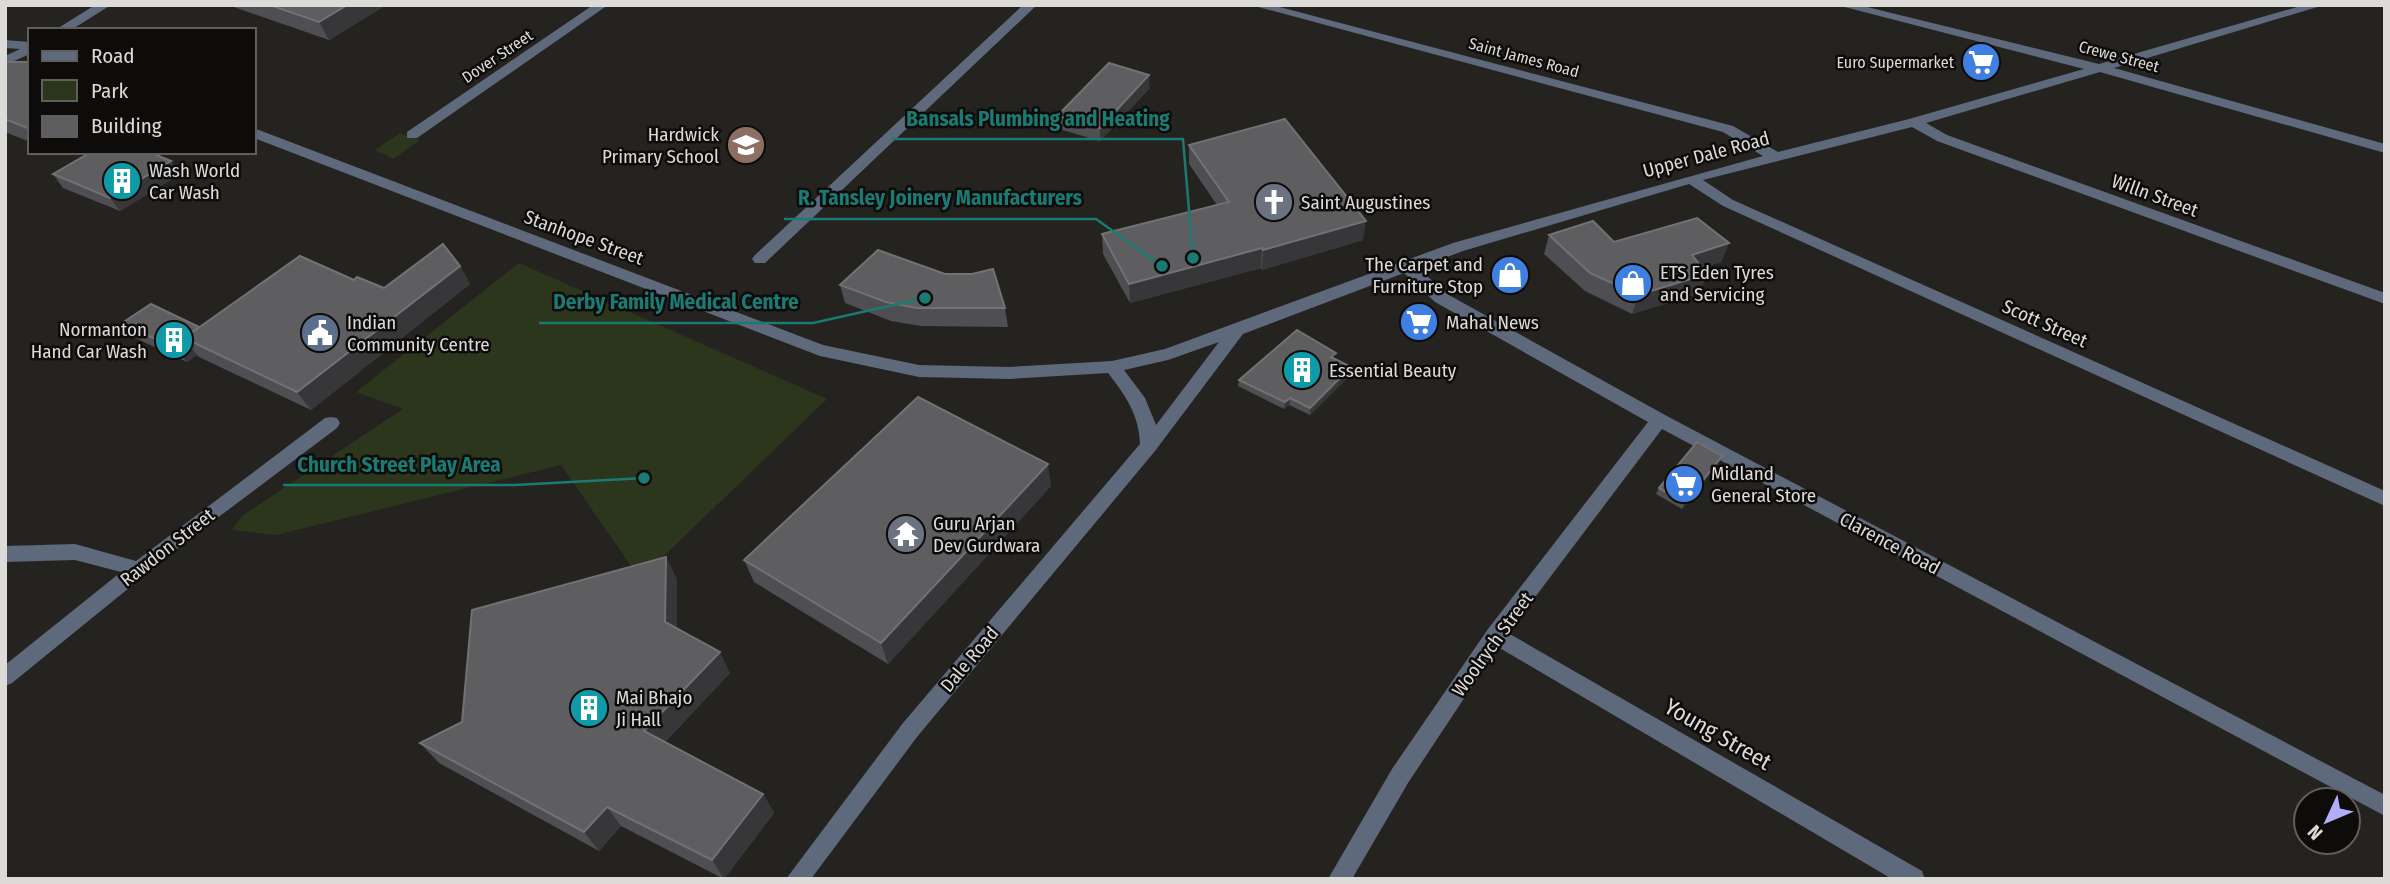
<svg xmlns="http://www.w3.org/2000/svg" width="2390" height="884" viewBox="0 0 2390 884" font-family="'Fira Sans Condensed',sans-serif">
<style>
.green{fill:#2c361d}
.lines{fill:none;stroke-linecap:round;stroke-linejoin:round}
.minor{fill:#5e697b;fill-rule:evenodd}
.wall{fill:#4f4e52}
.shaded-wall{fill:#373638}
.building{fill:#5e5d60;stroke:#727173;stroke-width:2}
.labels{text-anchor:middle;stroke-width:5;stroke-linejoin:round;paint-order:stroke}
.far-street-label{font-size:16px;fill:#dcdbd8;stroke:#0d0c0b}
.far-poi-label{font-size:16px;fill:#dcdbd8;stroke:#0d0c0b;text-anchor:end}
.poi-label{font-size:19px;fill:#dcdbd8;stroke:#0d0c0b;text-anchor:start}
.street-label{font-size:19px;fill:#dcdbd8;stroke:#0d0c0b}
.near-street-label{font-size:23px;fill:#dcdbd8;stroke:#0d0c0b}
.leader{fill:none;stroke:#197b73;stroke-width:2.5}
.callout-dot{fill:#197b73;stroke:#0d0c0b;stroke-width:2.5}
.callout-label{font-size:21px;text-anchor:middle;font-weight:bold;fill:#197b73;stroke:#0d0c0b;stroke-width:5;stroke-linejoin:round;paint-order:stroke}
</style>
<rect width="100%" height="100%" fill="#24231f"/>
<path class="green" d="M400,133l20,7 -27,19 -18,-9z
M519,263l308,136 -187,180 -79,-114 -285,70 -44,-5 10,-14 161,-107 -47,-17z"/>
<g class="lines">
<path class="minor" d="M95,5h16l-40,25h-16z
M593,5h15l-191,133h-10v-6z
M1023,5h14l-272,258h-10l-3,-4 3,-4z
M1251,5h21l461,121 45,26 131,-33 175,-50 -247,-64h22l240,59 205,-59h20l-210,63 271,76v9l-285,-81 -174,51 21,12 438,158v11l-448,-163 -25,-14 -209,53 30,20 652,291v15l-662,-300 -34,-22 -226,67 -45,17 29,26 218,121 720,380v21l-723,-387 -154,204 414,238 3,8h-33l-394,-232 -90,136 -56,96h-24l64,-110 96,-140 160,-207 -213,-120 -31,-29 -161,61 -88,117 -238,286 -106,142h-25l117,-156 237,-279c-1,-29 -14,-48 -32,-71l-99,6 -90,-2 -99,-21 -566,-218v-9l5,1 564,215 96,20 90,2 103,-6 53,-12 288,-106 310,-87 -40,-24zM1219,342l-63,83 -11,-27 -21,-28 44,-10z
M5,40l25,2v12l-25,11v-9l15,-7 -15,-1z
M331,417l6,1 3,5 -3,5 -149,112 -176,143 -7,3v-21l116,-93 -46,-12 -70,2v-16l70,-2 61,17 189,-143z"/>
</g>
<path class="wall" d="M228,5h158l-57,35z
M5,62h25v80l-25,-10z
M1150,88l-50,53 -41,-12 -1,-14z
M1189,145l174,95 -101,30 -1,-2 -131,35 -27,-49 -1,-20 115,-29 -28,-41z
M171,161l9,13 -60,37 -57,-23 -10,-14z
M1549,235l65,7 115,1 -8,19 -19,6 -2,25 -68,21 -47,-23 -41,-37z
M460,266l10,18 -159,126 -112,-53 -2,-2 -10,7 -54,-25 -11,-14 77,4 155,-47 30,8z
M840,285l165,23 3,19 -87,-1 -30,-5 -46,-18z
M1335,359l16,15 -41,41 -21,-10 -5,4 -46,-23 1,-6z
M1719,463l-37,46 -26,-15 3,-6z
M1051,486l-163,178 -134,-82 -10,-22z
M677,579v49l53,45 -65,69 98,52 11,19 -50,66 -103,-53 -22,25 -160,-88 -19,-20 42,-21z"/>
<path class="shaded-wall" d="M347,5h39l-57,35 -10,-18z
M1149,75l1,13 -50,53v-13z
M171,161l9,13 -60,37 -10,-13z
M1366,221l-3,19 -101,30 1,-20z
M1729,243l-8,19 -36,12 7,-19z
M1262,248l-1,20 -131,35 -1,-19z
M460,266l10,18 -159,126 -14,-18z
M1707,274l-7,19 -68,21 6,-19z
M187,342l10,13 -10,7 -11,-13z
M1351,367v7l-41,41v-7z
M1290,398l-1,7 -5,4 1,-7z
M1722,456l-3,7 -37,46 3,-6z
M1048,464l3,22 -163,178 -7,-21z
M666,557l11,22v64l-12,-21z
M720,652l10,21 -74,78 -12,-20z
M763,794l11,19 -50,66 -12,-19z
M607,807l14,19 -22,25 -15,-19z"/>
<path class="building" d="M270,5h77l-28,17z
M5,62h25v67l-25,-10z
M1109,63l40,12 -49,53 -42,-13z
M1285,119l81,102 -103,29 -1,-2 -133,36 -27,-50 127,-32 -40,-57z
M91,152h58l22,9 -61,37 -57,-24z
M1697,218l32,25 -37,12 15,19 -69,21 -48,-22 -41,-38 44,-14 21,21z
M443,244l17,22 -163,126 -113,-54 116,-82 54,24 3,-3 27,11z
M878,250l67,24h27l21,-5 12,39h-88l-31,-6 -46,-17z
M151,304l48,23 -15,11 3,4 -11,7 -54,-26z
M1297,330l39,23 -5,4 20,10 -41,41 -20,-10 -5,4 -46,-22z
M918,397l130,67 -167,179 -137,-83z
M1697,442l25,14 -37,47 -26,-15z
M666,557l-1,65 55,30 -76,79 119,63 -51,66 -105,-53 -23,25 -164,-89 42,-21 10,-112z"/>
<defs>
<g id="supermarket-disc" transform="scale(2.0125)"><circle r="9.5" fill="#3f7fe0" stroke="#0d0c0b"/><path d="M-6-5.5h2.5l.6 2H6L4.5 2H-2.5L-4.4-4H-6ZM-1.5 3.2a1.3 1.3 0 1 0 .1 0ZM3 3.2a1.3 1.3 0 1 0 .1 0Z" fill="#fff"/></g>
<g id="school-disc" transform="scale(2.0125)"><circle r="9.5" fill="#8d6e63" stroke="#0d0c0b"/><path d="M0-5L7-2L0 1L-7-2ZM-4 1L0 2.5L4 1V4Q0 6-4 4Z" fill="#fff"/></g>
<g id="building-disc" transform="scale(2.0125)"><circle r="9.5" fill="#0f9aa8" stroke="#0d0c0b"/><path d="M-4-6H4V6H1V3H-1V6H-4ZM-2.5-4.3h1.7v1.8h-1.7ZM.8-4.3h1.7v1.8H.8ZM-2.5-1h1.7V.8h-1.7ZM.8-1h1.7V.8H.8Z" fill="#fff"/></g>
<g id="church-disc" transform="scale(2.0125)"><circle r="9.5" fill="#6b7280" stroke="#0d0c0b"/><path d="M-1.2-6h2.4v3.5h3.3v2.4h-3.3V6h-2.4V-.1h-3.3v-2.4h3.3Z" fill="#fff"/></g>
<g id="shop-disc" transform="scale(2.0125)"><circle r="9.5" fill="#3f7fe0" stroke="#0d0c0b"/><path d="M-5-2.5h2.3a2.7 3.5 0 0 1 5.4 0H5L5.5 6h-11ZM-1.5-2.5h3a1.5 2.3 0 0 0-3 0Z" fill="#fff"/></g>
<g id="civic-disc" transform="scale(2.0125)"><circle r="9.5" fill="#5c6f8a" stroke="#0d0c0b"/><path d="M-.6-6.5H3V-4.5H.6V-3L4-1V1h2V6H-6V1h2V-1L-.6-3ZM-1.2 2.5V6h2.4V2.5Z" fill="#fff"/></g>
<g id="temple-disc" transform="scale(2.0125)"><circle r="9.5" fill="#6b7280" stroke="#0d0c0b"/><path d="M0-6L5-2H3V0L6.5 2.5H4V6H1.5V3h-3V6H-4V2.5H-6.5L-3 0V-2H-5Z" fill="#fff"/></g>
</defs>
<g fill-rule="evenodd">
<use href="#supermarket-disc" x="1981" y="62"/>
<use href="#school-disc" x="746" y="145"/>
<use href="#building-disc" x="122" y="181"/>
<use href="#church-disc" x="1274" y="202"/>
<use href="#shop-disc" x="1510" y="275"/>
<use href="#shop-disc" x="1633" y="283"/>
<use href="#supermarket-disc" x="1419" y="322"/>
<use href="#civic-disc" x="320" y="333"/>
<use href="#building-disc" x="174" y="340"/>
<use href="#building-disc" x="1302" y="370"/>
<use href="#supermarket-disc" x="1684" y="484"/>
<use href="#temple-disc" x="906" y="534"/>
<use href="#building-disc" x="589" y="708"/>
</g>
<g class="labels">
<g class="far-street-label">
<text transform="translate(497 56) rotate(-34)" y="6">Dover Street</text>
<text transform="translate(2119 56) rotate(15)" y="6">Crewe Street</text>
<text transform="translate(1524 57) rotate(15)" y="6">Saint James Road</text>
</g>
<g class="far-poi-label">
<text x="1954" y="68">Euro Supermarket</text>
</g>
<g class="poi-label">
<text x="719" y="141" text-anchor="end">Hardwick<tspan x="719" dy="22">Primary School</tspan></text>
<text x="149" y="177">Wash World<tspan x="149" dy="22">Car Wash</tspan></text>
<text x="1301" y="209">Saint Augustines</text>
<text x="1483" y="271" text-anchor="end">The Carpet and<tspan x="1483" dy="22">Furniture Stop</tspan></text>
<text x="1660" y="279">ETS Eden Tyres<tspan x="1660" dy="22">and Servicing</tspan></text>
<text x="347" y="329">Indian<tspan x="347" dy="22">Community Centre</tspan></text>
<text x="1446" y="329">Mahal News</text>
<text x="147" y="336" text-anchor="end">Normanton<tspan x="147" dy="22">Hand Car Wash</tspan></text>
<text x="1329" y="377">Essential Beauty</text>
<text x="1711" y="480">Midland<tspan x="1711" dy="22">General Store</tspan></text>
<text x="933" y="530">Guru Arjan<tspan x="933" dy="22">Dev Gurdwara</tspan></text>
<text x="616" y="704">Mai Bhajo<tspan x="616" dy="22">Ji Hall</tspan></text>
</g>
<g class="street-label">
<text transform="translate(1706 154) rotate(-15)" y="7">Upper Dale Road</text>
<text transform="translate(2155 195) rotate(20)" y="7">Willn Street</text>
<text transform="translate(584 237) rotate(20)" y="7">Stanhope Street</text>
<text transform="translate(2045 323) rotate(24)" y="7">Scott Street</text>
<text transform="translate(1890 543) rotate(28)" y="7">Clarence Road</text>
<text transform="translate(167 547) rotate(-38)" y="7">Rawdon Street</text>
<text transform="translate(1492 644) rotate(-54)" y="7">Woolrych Street</text>
<text transform="translate(969 659) rotate(-50)" y="7">Dale Road</text>
</g>
<g class="near-street-label">
<text transform="translate(1718 734) rotate(30)" y="8">Young Street</text>
</g>
</g>
<path class="leader" d="M1193 258L1183 139H892M1162 266L1096 219H784M925 298L813 323H539M644 478L515 485H283"/>
<g class="callout-dot">
<circle cx="1193" cy="258" r="7"/>
<circle cx="1162" cy="266" r="7"/>
<circle cx="925" cy="298" r="7"/>
<circle cx="644" cy="478" r="7"/>
</g>
<g class="callout-label">
<text x="1038" y="126">Bansals Plumbing and Heating</text>
<text x="940" y="205">R. Tansley Joinery Manufacturers</text>
<text x="676" y="309">Derby Family Medical Centre</text>
<text x="399" y="472">Church Street Play Area</text>
</g>
<rect width="2390" height="884" fill="none" stroke="#dcdbd8" stroke-width="14"/>
<rect x="28" y="28" width="228" height="126" fill="#0d0c0b" stroke="#605f5d" stroke-width="2"/>
<rect x="42" y="51" width="35" height="10" fill="#5e697b" stroke="#605f5d" stroke-width="2"/>
<text x="91" y="63" font-size="21" fill="#dcdbd8">Road</text>
<rect x="42" y="80" width="35" height="21" fill="#2c361d" stroke="#605f5d" stroke-width="2"/>
<text x="91" y="98" font-size="21" fill="#dcdbd8">Park</text>
<rect x="42" y="116" width="35" height="21" fill="#5e5d60" stroke="#605f5d" stroke-width="2"/>
<text x="91" y="133" font-size="21" fill="#dcdbd8">Building</text>
<g transform="translate(2327 821) rotate(226)"><circle r="33" fill="#0d0c0b" stroke="#605f5d" stroke-width="2"/>
<path d="M0-5L12 26L0 18L-12 26Z" fill="#b2adf9"/>
<text y="-10" font-size="19" font-weight="bold" text-anchor="middle" fill="#dcdbd8">N</text>
</g>
</svg>
